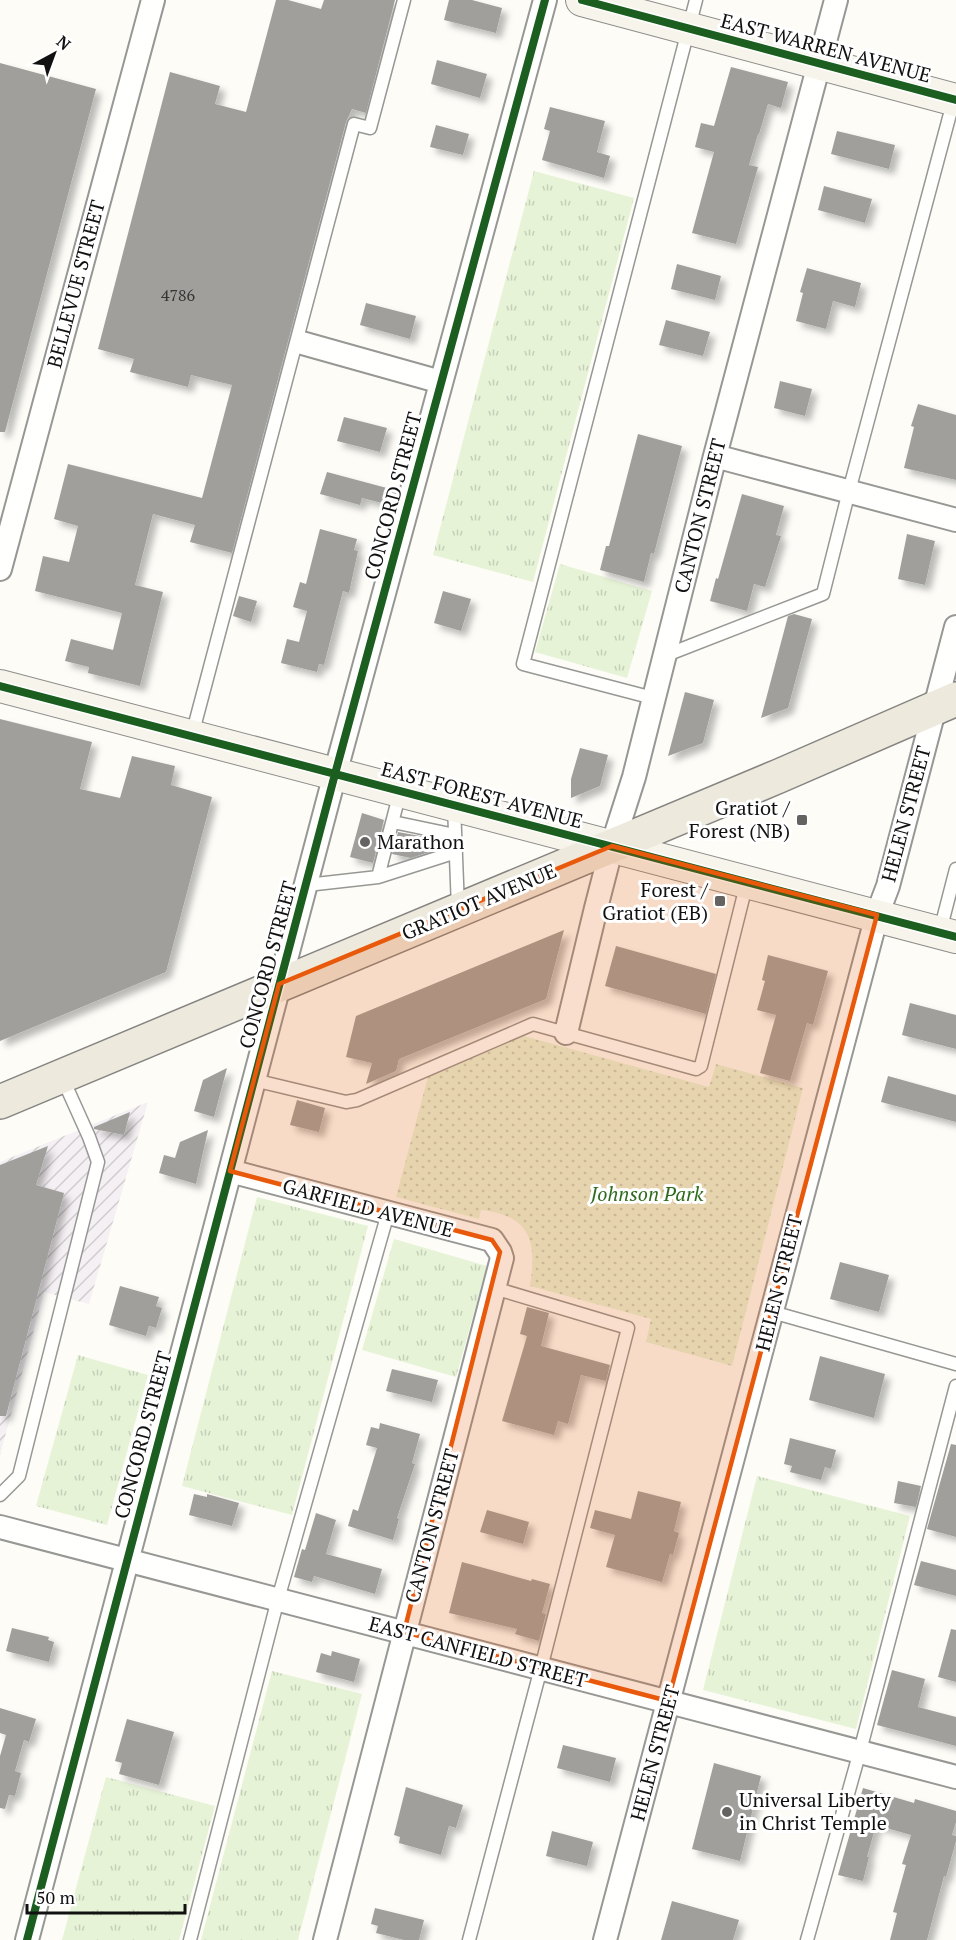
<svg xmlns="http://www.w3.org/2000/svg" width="956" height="1940" viewBox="0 0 956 1940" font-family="'PT Serif',serif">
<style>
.industrial{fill:url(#industrial-furrows)}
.grass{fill:url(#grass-tufts)}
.park{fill:url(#park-dots)}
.building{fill:#a19f9c;filter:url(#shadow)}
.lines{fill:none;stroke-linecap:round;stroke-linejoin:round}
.service-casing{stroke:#979795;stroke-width:15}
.minor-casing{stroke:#979795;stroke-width:26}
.secondary-casing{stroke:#8e8d8b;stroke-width:34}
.primary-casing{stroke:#858482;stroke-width:36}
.service{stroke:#fffffe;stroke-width:12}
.minor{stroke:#fffffe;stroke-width:22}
.secondary{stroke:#f6f4eb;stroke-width:32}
.primary{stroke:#ede9dc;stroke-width:33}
.cycleway-casing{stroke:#fff;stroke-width:11}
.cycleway{stroke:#1b5e20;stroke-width:8}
.marked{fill:#e8590c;fill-opacity:0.2;stroke:#e8590c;stroke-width:4.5;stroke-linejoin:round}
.poi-dot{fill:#646362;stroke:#fff;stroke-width:2}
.labels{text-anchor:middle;stroke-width:6;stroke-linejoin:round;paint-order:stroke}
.number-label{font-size:16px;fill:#353434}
.street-label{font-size:20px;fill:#111;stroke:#fff}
.poi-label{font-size:20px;fill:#111;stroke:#fff;text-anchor:end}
.park-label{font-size:20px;font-style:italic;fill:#2f6b1f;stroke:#fff}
</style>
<defs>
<pattern id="industrial-furrows" width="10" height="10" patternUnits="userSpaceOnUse" patternTransform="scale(1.5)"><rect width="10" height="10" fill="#f5f0f3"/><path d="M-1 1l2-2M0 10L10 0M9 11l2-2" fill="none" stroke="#d1cdcf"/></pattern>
<pattern id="grass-tufts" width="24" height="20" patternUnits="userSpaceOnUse" patternTransform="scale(1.5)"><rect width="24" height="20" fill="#e7f3d7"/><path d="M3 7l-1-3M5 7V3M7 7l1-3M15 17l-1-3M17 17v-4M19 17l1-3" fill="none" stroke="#c5cfb8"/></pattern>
<pattern id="park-dots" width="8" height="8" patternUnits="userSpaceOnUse" patternTransform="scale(1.5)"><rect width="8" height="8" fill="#e7f3d7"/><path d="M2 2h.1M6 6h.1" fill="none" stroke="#c5cfb8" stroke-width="1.8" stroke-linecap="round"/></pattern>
<filter id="shadow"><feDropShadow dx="5.5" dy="5.5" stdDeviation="3" flood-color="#0004"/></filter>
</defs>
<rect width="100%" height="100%" fill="#fdfcf7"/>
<path class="industrial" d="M148,1102l-59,202 -45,-12 -44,163v-293z"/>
<path class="grass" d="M534,171l100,27 -101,384 -100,-27z
M560,564l92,27 -25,87 -92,-26z
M257,1197l111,29 -76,289 -110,-29z
M394,1239l93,27 -31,111 -94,-27z
M78,1355l70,20 -41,150 -71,-19z
M757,1476l153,40 -54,213 -153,-39z
M272,1671l90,23 -64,246h-97z
M106,1777l109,29 -36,134h-117z"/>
<path class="park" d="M524,1036l185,51 7,-23 87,24 -71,278 -86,-24 5,-23 -121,-33c7,-45 1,-70 -49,-76l-2,9 -83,-22 32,-120z"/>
<path class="building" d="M276,0h12l33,9 3,-9h71l-29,113 -14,-4 -6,13 -114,431 -42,-11 5,-17 -42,-11 -18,71 28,7 -23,94 -52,-13 1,-6 -24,-6 6,-22 42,11 9,-37 -87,-22 8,-35 26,6 9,-36 -24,-7 14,-55 134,34 30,-113 -41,-10 -3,12 -58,-15 4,-13 -36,-10 72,-277 50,14 -5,18 31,8z
M449,0h23l30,8 -6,25 -52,-13z
M437,60l50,14 -7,24 -49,-14z
M0,63l96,26 -91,343h-5z
M731,67l57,15 -7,26 -13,-4 -9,30h-1l-9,31 9,2 -22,77 -44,-11 22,-81 -19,-5 6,-24 13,3z
M550,107l55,14 -8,31 13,4 -6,22 -62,-18 8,-29 -6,-2z
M436,125l33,9 -6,21 -33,-8z
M837,131l58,14 -6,24 -58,-15z
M824,186l48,13 -7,24 -47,-13z
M677,264l44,12 -6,24 -44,-11z
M807,268l54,15 -6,24 -22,-6 -7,28 -30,-8 7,-28 -3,-1z
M366,303l50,13 -6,23 -50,-14z
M666,320l44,12 -7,24 -44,-11z
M780,381l32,8 -7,27 -31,-8z
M918,404l38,11v65l-52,-12 10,-41 -3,-1z
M344,417l43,11 -7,24 -43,-11z
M638,434l44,12 -28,108 -3,-1 -7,29 -44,-12 6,-24h3z
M327,472l71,19 -4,15 -32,-8 -2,7 -40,-11z
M742,494l42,12 -8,29 5,1 -16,51 -11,-3 -7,27 -37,-10 6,-23 2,1z
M320,529l37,10 -3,11 4,1 -9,42 -6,-2 -19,74 -5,-1 -2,8 -36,-9 6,-24 12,3 8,-31 -14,-4 7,-25 6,2z
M907,534l28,7 -10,44 -27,-6z
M443,591l28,8 -10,32 -27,-8z
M239,596l18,5 -6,21 -18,-6z
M794,614l18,5 -24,89 -27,10 27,-102z
M685,692l29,8 -11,43 -35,13z
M0,719l92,23 -12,47 40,9 12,-42 43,10 -4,19 41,12 -46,175 -166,69z
M580,748l28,7 -8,31 -29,12v-19z
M362,813l22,7 -11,43 -23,-6z
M398,832l33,6 -2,14 -18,6 -19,-4z
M564,930l-18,69 -147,60 -3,12 -30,13 6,-21 -26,-6 10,-41z
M616,946l100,28 -10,40 -101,-28z
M768,955l60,16 -15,54 -6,-2 -17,58 -30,-8 16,-58 -19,-5 8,-29 -3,-1z
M910,1003l46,12v34l-54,-14z
M227,1068l-13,49 -20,-6 9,-31z
M888,1076l68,19v27l-75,-20z
M297,1100l28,8 -6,24 -29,-7z
M130,1112l-6,23 -30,-6v-2z
M208,1130l-12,54 -37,-11 5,-18 11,3 5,-16z
M48,1146l-12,39 28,8 -58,223h-6v-251z
M840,1262l49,13 -10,37 -49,-13z
M120,1286l39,11 -3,9 6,2 -6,20 -7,-2 -3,10 -37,-11z
M527,1307l22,6 -8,33 69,19 -4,16 -25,-6 -13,49 -10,-3 -4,14 -52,-14 25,-85 -7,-2z
M820,1356l65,18 -11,44 -65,-18z
M392,1369l46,11 -6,22 -46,-11z
M380,1423l40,11 -8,29 3,1 -18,54 2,1 -6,21 -45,-14 5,-17 5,2 19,-63 -11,-3 5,-18 8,2z
M790,1438l46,12 -5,19 -6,-2 -4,13 -31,-8 2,-6 -8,-2z
M951,1444l5,1v92l-29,-8z
M898,1481l23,5 -5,21 -22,-4z
M638,1491l43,11 -7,29 5,2 -6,22 -3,-1 -8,28 -56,-15 9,-32 -25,-7 5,-18 36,9z
M194,1494l13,3v-3l32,9 -7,23 -43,-11z
M487,1510l42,12 -6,22 -43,-12z
M316,1513l20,7 -10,34 56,15 -7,25 -61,-18 -2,6 -18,-5 8,-28 3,1z
M921,1561l35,9v26l-42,-11z
M462,1562l69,19 1,-2 18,5 -8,29 4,1 -7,27 -24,-7 2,-5 -68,-16z
M12,1628l37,9 -1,3 6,2 -5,20 -43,-11z
M951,1629l5,1v52l-18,-5z
M332,1651l28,8 -6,23 -38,-10 5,-19 10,3z
M892,1670l33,9 -7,28 38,10v29l-79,-21z
M0,1708l36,11 -7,23 -5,-2 -9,31 6,2 -6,23 -6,-1 -4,14 -5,-1v-52l6,-21 -6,-2z
M127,1719l47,13 -15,53 -40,-11 3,-11 -7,-2z
M563,1745l53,13 -6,24 -53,-14z
M714,1763l47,13 -21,85 -48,-12z
M406,1787l57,18 -7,23 -7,-2 -8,29 -42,-12 1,-6 -6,-2z
M863,1788l51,15 1,-4 41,12v11l-4,13 4,1v5l-10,36 -2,-1 -17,64h-37l7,-27 -4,-1 13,-47 -4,-1 9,-29 -35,-10 -9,32h2l-6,24 -25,-6z
M552,1831l41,11 -6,24 -41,-10z
M672,1901l67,19 -6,20h-72z
M375,1908l49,12 -5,20h-15l-28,-7 2,-7 -7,-2z"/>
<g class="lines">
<g class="service-casing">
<path id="service" d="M664,656l159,-62 26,-103 105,-392
M653,698l-130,-34 173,-664
M192,735l162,-611 16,4 34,-128
M454,806l4,102
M393,822l62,13
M378,877l78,-25
M307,885l71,-8 22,-85
M940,931l16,-62
M254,1080l92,22 11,-2 176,-76 163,45 5,-3 46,-184
M772,1312l184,52
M0,1495l19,-19 79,-314 -9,-25 -27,-60
M190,1940l88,-341 110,-386
M469,1940l72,-272 87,-340 -134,-40
M807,1940l53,-189 96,-365"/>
</g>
<g class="minor-casing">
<path id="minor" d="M302,343l139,39
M715,456l241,64
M0,569l153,-569
M566,1033l30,-125 16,-62 22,-69 81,-321 121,-456
M230,1171l262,69 8,12 2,6 -177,682
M0,1527l956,250
M27,1940l308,-1166 210,-774
M605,1940l272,-1025 11,-29 68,-259"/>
</g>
<g class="secondary-casing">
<path id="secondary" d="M582,0l374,100
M0,686l956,251"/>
</g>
<g class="primary-casing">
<path id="primary" d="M0,1102l779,-326 177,-77"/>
</g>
<use href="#service" class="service"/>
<use href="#minor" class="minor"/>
<use href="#secondary" class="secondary"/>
<use href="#primary" class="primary"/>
<g class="cycleway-casing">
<path id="cycleway" d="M582,0l374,100
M0,686l956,251
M27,1940l308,-1166 210,-774"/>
</g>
<use href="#cycleway" class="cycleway"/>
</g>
<path class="marked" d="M612,846l265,69 -209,786 -264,-69 96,-380 -8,-12 -262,-69 49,-187z"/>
<g class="poi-dot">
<rect x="796" y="814" width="12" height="12" rx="3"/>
<circle cx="365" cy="842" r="6"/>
<rect x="714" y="895" width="12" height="12" rx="3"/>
<circle cx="727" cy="1812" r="6"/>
</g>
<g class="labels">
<g class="number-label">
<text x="178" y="301">4786</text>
</g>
<g class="street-label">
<text transform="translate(826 48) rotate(15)" y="7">EAST WARREN AVENUE</text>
<text transform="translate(76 284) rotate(-75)" y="7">BELLEVUE STREET</text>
<text transform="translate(393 496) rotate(-75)" y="7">CONCORD STREET</text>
<text transform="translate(700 516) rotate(-76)" y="7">CANTON STREET</text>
<text transform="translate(482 795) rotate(15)" y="7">EAST FOREST AVENUE</text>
<text transform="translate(906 814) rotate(-75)" y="7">HELEN STREET</text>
<text transform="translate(479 902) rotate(-23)" y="7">GRATIOT AVENUE</text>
<text transform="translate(268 965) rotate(-75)" y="7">CONCORD STREET</text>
<text transform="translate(368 1208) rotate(15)" y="7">GARFIELD AVENUE</text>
<text transform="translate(779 1283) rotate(-76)" y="7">HELEN STREET</text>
<text transform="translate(143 1435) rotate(-75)" y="7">CONCORD STREET</text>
<text transform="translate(432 1526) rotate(-75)" y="7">CANTON STREET</text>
<text transform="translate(478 1652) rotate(15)" y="7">EAST CANFIELD STREET</text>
<text transform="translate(655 1753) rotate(-75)" y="7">HELEN STREET</text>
</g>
<g class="poi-label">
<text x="790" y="815">Gratiot /<tspan x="790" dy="23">Forest (NB)</tspan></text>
<text x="377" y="849" text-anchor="start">Marathon</text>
<text x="708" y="897">Forest /<tspan x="708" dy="23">Gratiot (EB)</tspan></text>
<text x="739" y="1807" text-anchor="start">Universal Liberty<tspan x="739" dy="23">in Christ Temple</tspan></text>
</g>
<g class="park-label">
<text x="647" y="1201">Johnson Park</text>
</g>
</g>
<g transform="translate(54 54) rotate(41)" stroke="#ffffff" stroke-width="4.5" paint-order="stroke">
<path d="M0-4.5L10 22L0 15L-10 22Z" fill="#111111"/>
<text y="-9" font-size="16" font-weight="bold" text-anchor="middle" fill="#111111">N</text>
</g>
<path d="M27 1904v9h158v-9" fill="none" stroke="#111111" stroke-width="3"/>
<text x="36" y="1904" font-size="18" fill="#111111" stroke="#ffffff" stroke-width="4.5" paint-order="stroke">50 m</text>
</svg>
